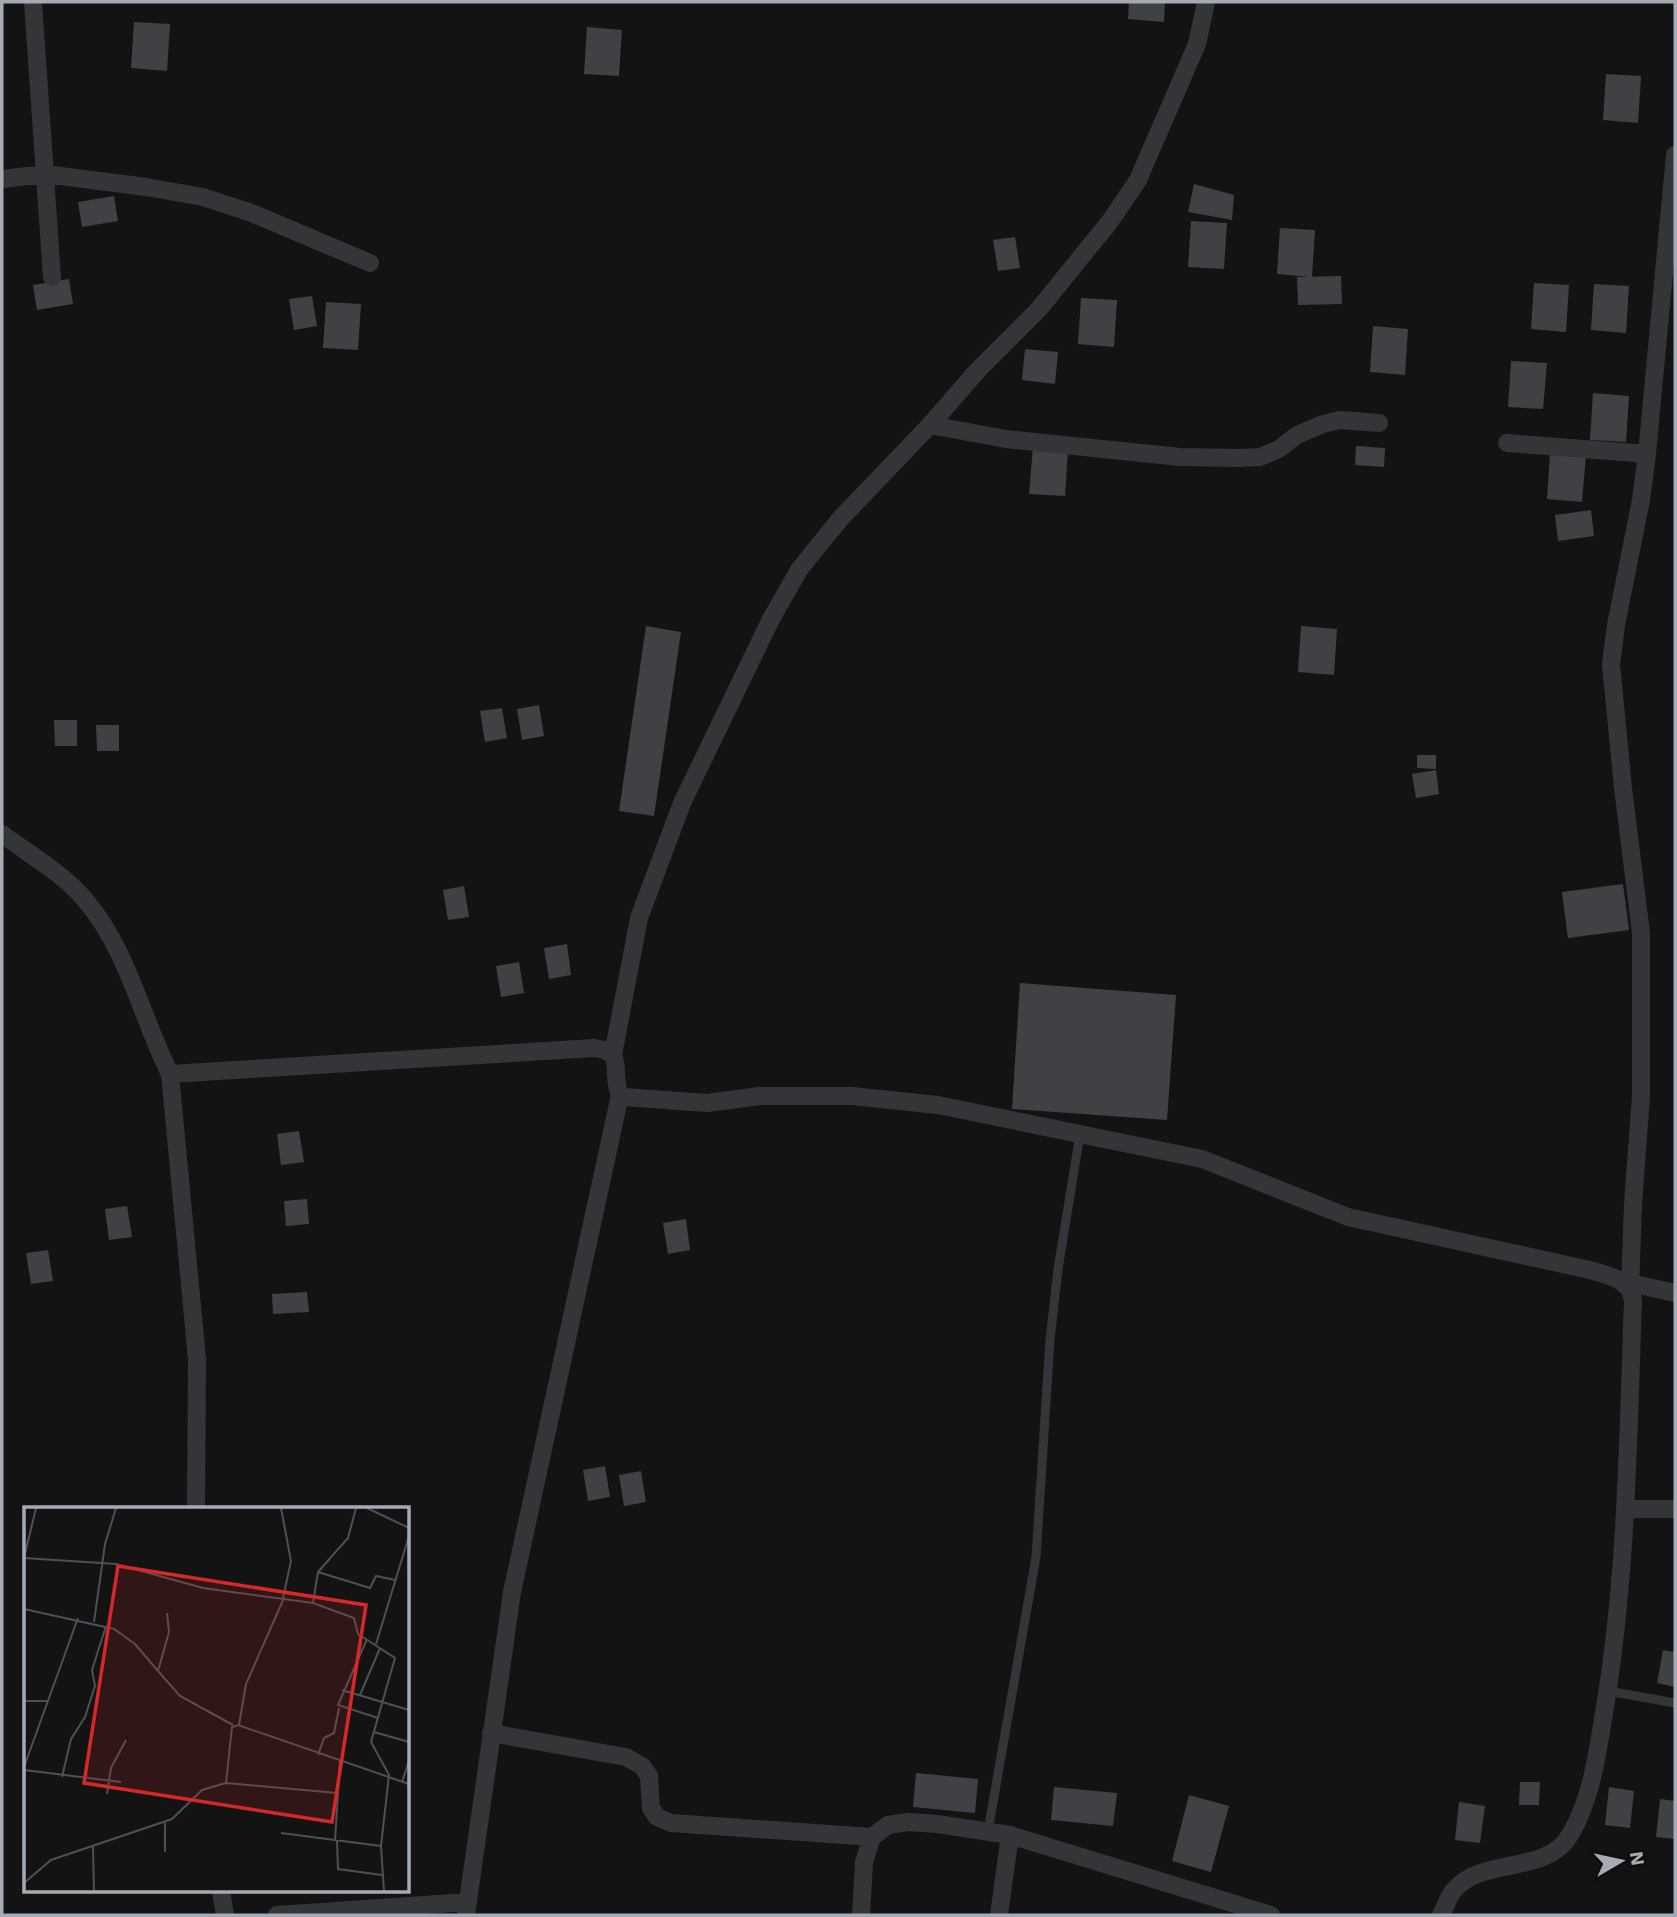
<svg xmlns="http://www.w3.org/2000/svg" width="1677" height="1917" viewBox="0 0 1677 1917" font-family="'Work Sans',sans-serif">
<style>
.building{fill:#3f4144}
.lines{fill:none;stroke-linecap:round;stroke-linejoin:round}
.lane{stroke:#343539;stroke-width:9}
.street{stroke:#343539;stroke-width:18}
.inset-road{fill:none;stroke:#4d5054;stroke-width:2}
.view{fill:#d62828;fill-opacity:0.15;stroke:#d62828;stroke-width:3.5}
.inset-edge{fill:none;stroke:#a4abb5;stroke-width:3.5}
</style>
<rect width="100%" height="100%" fill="#131314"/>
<path class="building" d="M1129,2h36l-1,20 -36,-3z
M134,22l36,2 -3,47 -36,-3z
M587,27l35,3 -3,46 -35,-2z
M1606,74l35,2 -3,47 -35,-3z
M1194,184l40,11 -2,25 -44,-8z
M114,196l4,25 -36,6 -4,-25z
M1191,221l36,2 -3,46 -36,-2z
M1280,228l35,2 -3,47 -35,-3z
M1015,237l5,31 -22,3 -5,-31z
M1341,276l1,28 -44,1 -1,-28z
M69,279l4,25 -36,6 -4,-25z
M1534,283l35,2 -3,47 -35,-3z
M1594,284l35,2 -3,47 -35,-3z
M312,296l5,30 -23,4 -5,-31z
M1081,298l36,2 -3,47 -36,-3z
M326,302l35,2 -3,46 -35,-2z
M1373,326l35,3 -3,46 -35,-3z
M1025,349l33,3 -3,32 -33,-4z
M1511,361l36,2 -4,46 -35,-2z
M1593,393l36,3 -3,46 -36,-2z
M1356,446l29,2 -1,19 -29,-2z
M1033,447l35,3 -3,46 -36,-2z
M1550,453l36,2 -4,47 -35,-3z
M1591,510l3,26 -36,5 -3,-26z
M646,626l35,6 -27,184 -35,-5z
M1301,626l36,3 -3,46 -36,-3z
M539,705l5,31 -22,4 -5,-31z
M502,708l5,30 -22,4 -5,-31z
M54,720h23v26h-22z
M96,725h23v26h-22z
M1417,755h19v14l-19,-1z
M1436,770l3,24 -23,4 -4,-24z
M1623,884l6,46 -61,8 -6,-46z
M464,886l5,31 -21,3 -5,-30z
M567,944l4,31 -22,4 -5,-31z
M519,962l5,31 -23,4 -5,-31z
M1020,983l156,12 -9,125 -155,-11z
M299,1131l5,31 -23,3 -4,-31z
M307,1199l2,25 -23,2 -2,-25z
M127,1206l5,31 -23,3 -4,-31z
M686,1219l4,31 -22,4 -5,-31z
M48,1250l5,31 -22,3 -5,-31z
M307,1292l2,20 -36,2 -1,-20z
M605,1466l5,31 -22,4 -5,-31z
M641,1471l5,31 -22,4 -5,-31z
M1663,1650l12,2v35l-18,-4z
M916,1773l62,6 -3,34 -62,-6z
M1520,1782h20l-1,23h-20z
M1054,1787l63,6 -4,33 -62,-6z
M1609,1787l25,4 -4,37 -25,-3z
M1189,1795l40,11 -18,66 -39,-11z
M1660,1799l15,2v38l-19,-2z
M1459,1802l26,4 -5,37 -25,-3z"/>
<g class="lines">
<path class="lane" d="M1608,1691l67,12
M988,1831l48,-274 14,-217 8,-71 22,-135"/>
<path class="street" d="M33,2l19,275
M2,179l43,-5 101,13 57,10 46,15 121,51
M930,425l48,-55 61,-61 72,-89 27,-40 59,-136 9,-42
M1507,443l140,11
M2,834c28,21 62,40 84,67 41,48 56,117 84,173l424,-26 11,2 8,5c6,15 0,26 7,40l4,2 83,6 53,-7h92l86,9 264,54 146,58 242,53c16,5 30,7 40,20
M613,1055l26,-137 43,-115 89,-184 28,-49 19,-24 23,-28 89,-93 76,14 174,18 60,1 20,-1 19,-8 18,-14 26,-11 17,-4 39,3
M170,1074l27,285 -1,150
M1630,1283l45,10
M1626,1509h49
M491,1733l135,24 16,9 7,10 2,32 6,9 14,6 201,14
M221,1891l4,24
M277,1915l191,-13
M466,1915l46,-323 108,-497
M861,1915l3,-53 8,-25 16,-12 20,-3 29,2 73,11 261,80
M999,1915l11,-80
M1441,1915c4,-7 7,-17 12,-24 28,-35 93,-15 117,-56 22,-37 27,-81 34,-122 23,-136 24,-275 29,-413l-3,-10 3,-86 8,-108v-163l-18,-145 -12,-124 5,-39 25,-125 6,-46 28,-299"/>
</g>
<g transform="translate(24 1507)">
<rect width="385" height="385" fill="#131314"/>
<path class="inset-road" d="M257,1l10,53 -8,37M343,1l42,20M0,51l92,6 87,24 110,15 41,15 4,16 37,24 -24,84 18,33 -8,71 3,45M0,51l12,-50M294,65l52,16 6,-12 19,4M289,96l5,-31 30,-34 8,-30M0,102l90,20 21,15 23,27M143,106l2,19 -11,39 22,25 53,29M70,115l11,-78 11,-36M343,132l-29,66 40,13M352,137l33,-108M318,183l67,20M336,188l20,-47M0,194h24M214,218l171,59M350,225l35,10M294,248l6,-17 10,-5 5,-25M0,260l54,-149M0,263l97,12M38,270l9,-38 14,-22 10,-31 -3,-16 14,-44M378,275l7,-21M202,276l111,10M83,287l4,-26 15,-28M141,314v31M257,326l100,13M311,334l5,-80M313,334l1,28 44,6M69,340l1,44M0,376l27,-23 121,-41 30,-29 24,-7 6,-56 7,-2 7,-41 38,-86"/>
<path class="view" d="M94,59l248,39 -34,217 -248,-39z"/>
<rect width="385" height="385" class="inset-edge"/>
</g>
<rect width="1677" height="1917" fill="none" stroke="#a4abb5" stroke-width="7"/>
<g transform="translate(1621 1861) rotate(81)" stroke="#0e0e0f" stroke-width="5" paint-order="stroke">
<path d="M0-5L12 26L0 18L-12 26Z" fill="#a4abb5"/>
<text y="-10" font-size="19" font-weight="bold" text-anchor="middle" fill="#a4abb5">N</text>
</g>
</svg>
